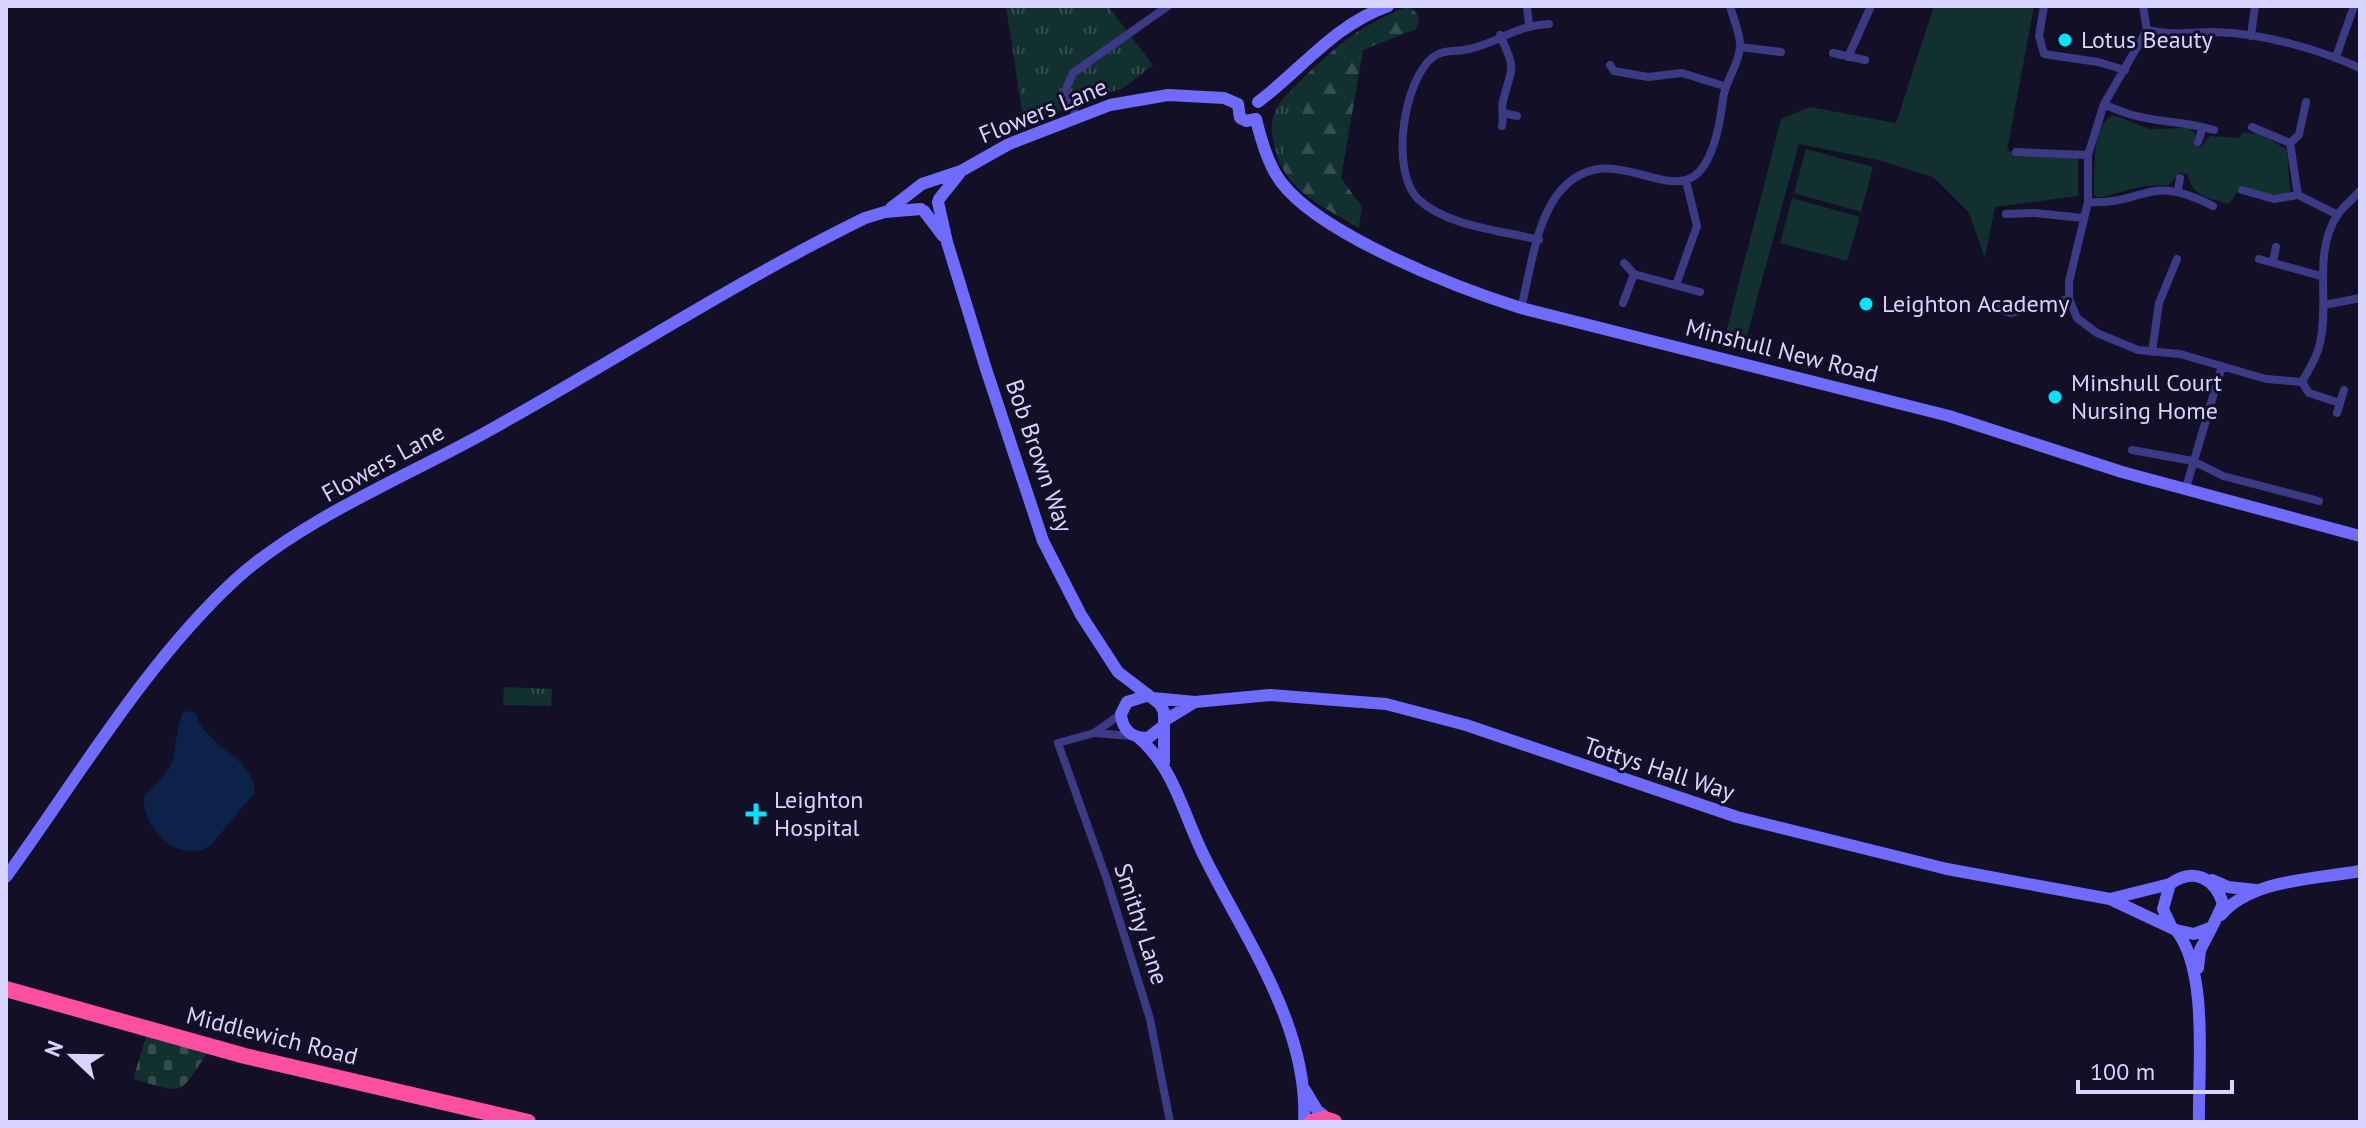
<svg xmlns="http://www.w3.org/2000/svg" width="2366" height="1128" viewBox="0 0 2366 1128" font-family="'PT Sans',sans-serif">
<style>
.grass{fill:url(#grass-tufts)}
.forest{fill:url(#forest-firs)}
.cemetery{fill:url(#cemetery-stones)}
.green{fill:#12302f}
.water{fill:#0c2248}
.lines{fill:none;stroke-linecap:round;stroke-linejoin:round}
.street{stroke:#3d3a85;stroke-width:8}
.secondary{stroke:#6f6bff;stroke-width:12}
.highway{stroke:#ff4fa3;stroke-width:16}
.poi-dot{fill:#00e5ff;stroke:#130f26;stroke-width:3}
.labels{text-anchor:middle;stroke-width:6;stroke-linejoin:round;paint-order:stroke}
.poi-label{font-size:24px;fill:#d9d4ff;stroke:#130f26;text-anchor:start}
.street-label{font-size:24px;fill:#d9d4ff;stroke:#130f26}
</style>
<defs>
<pattern id="grass-tufts" width="24" height="20" patternUnits="userSpaceOnUse" patternTransform="scale(2)"><rect width="24" height="20" fill="#12302f"/><path d="M3 7l-1-3M5 7V3M7 7l1-3M15 17l-1-3M17 17v-4M19 17l1-3" fill="none" stroke="#344d4e"/></pattern>
<pattern id="forest-firs" width="22" height="20" patternUnits="userSpaceOnUse" patternTransform="scale(2)"><rect width="22" height="20" fill="#12302f"/><path d="M5 1l3.5 6h-7zM16 11l3.5 6h-7z" fill="#344d4e"/></pattern>
<pattern id="cemetery-stones" width="16" height="16" patternUnits="userSpaceOnUse" patternTransform="scale(2)"><rect width="16" height="16" fill="#12302f"/><path d="M2 7V4a2 2 0 0 1 4 0v3zM10 15v-3a2 2 0 0 1 4 0v3z" fill="#344d4e"/></pattern>
</defs>
<rect width="100%" height="100%" fill="#130f26"/>
<path class="grass" d="M1006,6h102l45,59 -28,22 -101,37z
M1290,91l14,17 -5,18 -20,35c-10,-28 -12,-48 11,-70z
M504,687l48,2 -1,17 -48,-1z"/>
<path class="forest" d="M1406,7l8,3 5,8 -3,11 -53,21 -22,128 21,29 -3,21c-31,-19 -65,-32 -80,-67l20,-35 5,-18 -14,-17c41,-40 62,-62 116,-84z"/>
<path class="cemetery" d="M146,1036l61,17c-29,45 -23,40 -74,26z"/>
<path class="green" d="M1934,6h100l-27,145 71,7v38l-83,11 -10,51 -16,-45 -36,-36 -55,-17 -79,-16 -56,206 -21,-2 59,-229 29,-12 86,16z
M2113,115l37,14 38,-1 7,5 -1,11 7,3 9,-11 30,2 2,-5 20,1 25,16 3,42c-19,4 -31,3 -48,-7l-13,19c-17,-5 -39,-8 -41,-29l-8,-3 -11,13 -25,1 -46,12 -4,-3c1,-21 -3,-71 19,-80z
M1806,149l67,18 -12,45 -67,-19z
M1792,198l68,19 -13,44 -67,-18z"/>
<path class="water" d="M189,711l7,3c9,34 55,39 59,78l-43,52c-31,24 -71,-16 -68,-48 43,-40 23,-37 39,-84z"/>
<g class="lines">
<path class="street" d="M1527,6l2,19
M2044,6l-5,30 5,18 54,8 27,8
M2143,6l4,24
M1500,35c17,37 12,30 3,66 -2,8 1,16 -1,25
M2251,36l4,-30
M1740,47l41,5
M1833,53l32,7
M1848,57l23,-51
M2336,57l18,-51
M1610,65l4,6 34,6 34,-4 42,13
M2360,68c-42,-19 -98,-35 -145,-36 -25,0 -44,4 -68,-2l-43,74 -16,51v47l-19,80v17l8,19 20,15 41,17 42,4 86,25 36,3c7,-13 15,-24 18,-39 10,-43 -8,-90 18,-129 6,-8 15,-15 22,-23
M2104,104c43,21 67,14 110,26
M1504,113l13,3
M1077,118l-12,-27 8,-18 95,-67
M2252,127l38,16 8,52
M2198,142l5,-15
M2290,143l9,-8 7,-33
M2016,152l72,3
M2178,190l2,-12
M2242,190l32,9 24,-4 40,20
M2088,202c59,3 59,-30 125,4
M2006,214l29,-1 48,5
M1539,240c-38,-10 -91,-13 -121,-41 -28,-28 -15,-118 15,-142 10,-8 24,-5 36,-8 29,-6 47,-24 80,-25
M2259,259l62,17
M2273,262l3,-15
M1624,263l10,11
M1676,285l21,-59 -11,-45
M1623,303l11,-29 66,18
M2324,305l36,-7
M1521,308c10,-38 15,-96 46,-124 64,-57 137,74 156,-85 2,-18 16,-34 17,-52 1,-12 -7,-29 -10,-41
M2000,309l10,4 59,-14
M2152,352l7,-49 18,-44
M2302,382l7,11 31,10
M2337,413l7,-23
M2132,450l61,11 30,15 96,25
M2185,491l37,-125
M1094,733l27,-19
M1131,736l-37,-3 -36,10 49,137 43,139 20,103"/>
<path class="secondary" d="M1258,102c44,-33 76,-77 130,-96
M1238,104l2,14 6,3 10,-2
M1256,119c5,21 12,46 25,63 40,53 176,106 240,126l428,108 173,56 238,64
M939,199l20,-25
M938,202l9,40 39,127 57,172 38,74 37,57 42,32 4,8v51
M891,208l31,-24 39,-13 48,-27 101,-39 58,-10 56,3 14,6
M924,211l19,25
M1146,696l-19,6 -6,12c1,16 11,24 27,24l14,-11
M1153,698l42,4 75,-7 116,9 80,21 271,92 210,52 163,30 66,31 18,4 18,-7 11,-23c-8,-26 -29,-37 -53,-20l-7,25 7,15
M1164,721l31,-19
M1139,738c37,32 45,80 67,122 40,80 103,168 98,262
M6,877c71,-98 140,-215 229,-297 68,-62 175,-105 255,-150 126,-70 246,-149 375,-212l20,-6 36,-3
M2212,880l16,7 28,3
M2110,899l60,-15
M2221,915c30,-36 96,-36 139,-44
M2176,930c33,41 22,139 23,192
M2198,968l2,-18 12,-23
M1305,1090l12,20 12,10"/>
<path class="highway" d="M6,989l239,67 283,66
M1312,1122l12,-3 10,3"/>
</g>
<g class="poi-dot">
<circle cx="2065" cy="40" r="8"/>
<circle cx="1866" cy="304" r="8"/>
<circle cx="2055" cy="397" r="8"/>
<path d="M752 802h8v8h8v8h-8v8h-8v-8h-8v-8h8z"/>
</g>
<g class="labels">
<g class="poi-label">
<text x="2081" y="48">Lotus Beauty</text>
<text x="1882" y="312">Leighton Academy</text>
<text x="2071" y="391">Minshull Court<tspan x="2071" dy="28">Nursing Home</tspan></text>
<text x="774" y="808">Leighton<tspan x="774" dy="28">Hospital</tspan></text>
</g>
<g class="street-label">
<text transform="translate(1043 111) rotate(-22)" y="8">Flowers Lane</text>
<text transform="translate(1782 351) rotate(14)" y="8">Minshull New Road</text>
<text transform="translate(1039 456) rotate(71)" y="8">Bob Brown Way</text>
<text transform="translate(383 463) rotate(-29)" y="8">Flowers Lane</text>
<text transform="translate(1659 769) rotate(18)" y="8">Tottys Hall Way</text>
<text transform="translate(1141 924) rotate(72)" y="8">Smithy Lane</text>
<text transform="translate(272 1036) rotate(14)" y="8">Middlewich Road</text>
</g>
</g>
<rect width="2366" height="1128" fill="none" stroke="#d9d4ff" stroke-width="16"/>
<g transform="translate(72 1056) rotate(292)" stroke="#130f26" stroke-width="6" paint-order="stroke">
<path d="M0-6L14 30L0 20L-14 30Z" fill="#d9d4ff"/>
<text y="-12" font-size="22" font-weight="bold" text-anchor="middle" fill="#d9d4ff">N</text>
</g>
<path d="M2078 1080v12h154v-12" fill="none" stroke="#d9d4ff" stroke-width="4"/>
<text x="2090" y="1080" font-size="24" fill="#d9d4ff" stroke="#130f26" stroke-width="6" paint-order="stroke">100 m</text>
</svg>
